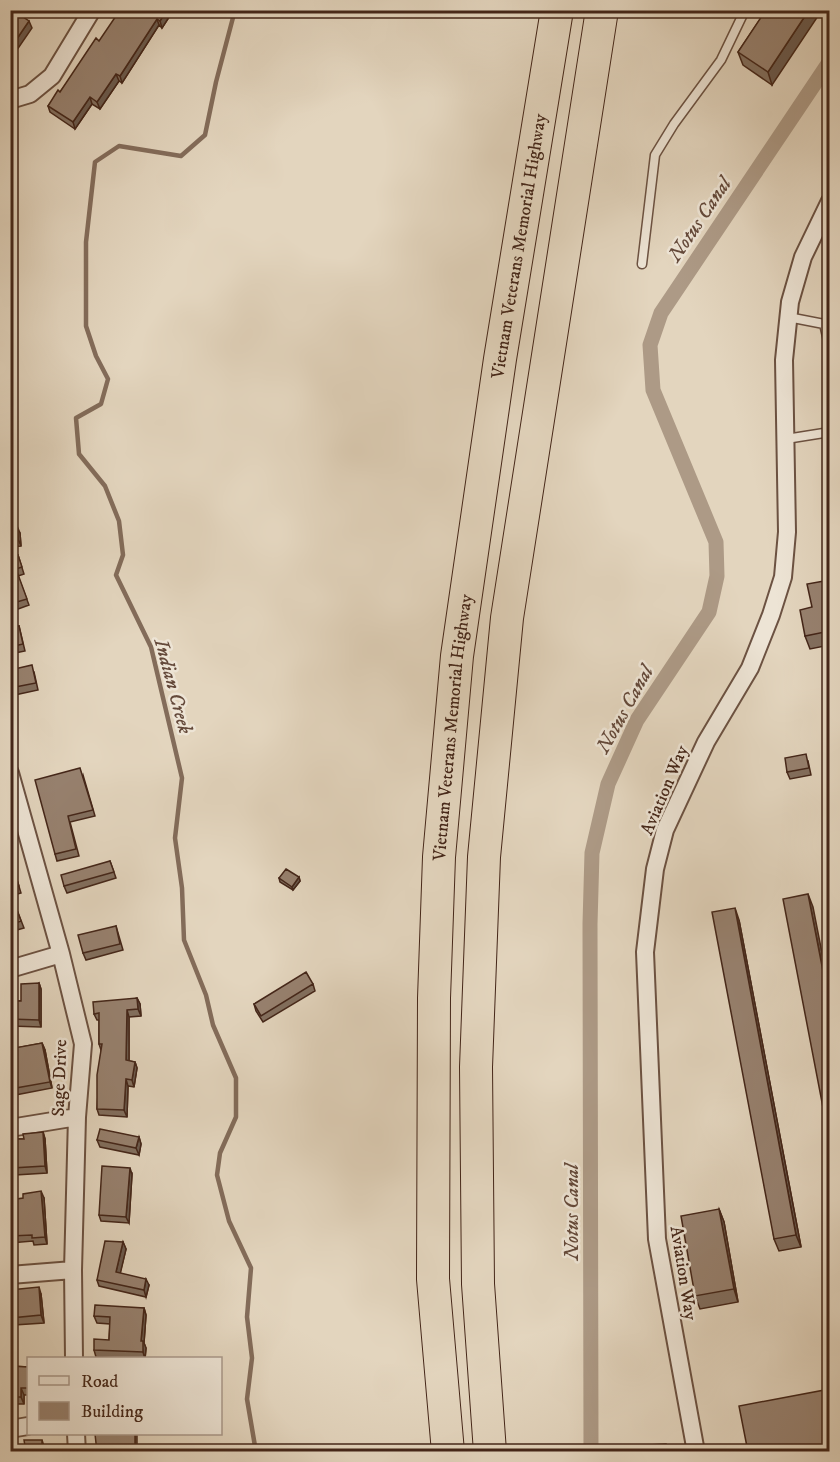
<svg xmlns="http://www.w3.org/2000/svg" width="840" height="1462" viewBox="0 0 840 1462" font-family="'IM FELL DW Pica',serif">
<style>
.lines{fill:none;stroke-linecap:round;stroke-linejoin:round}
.stream{stroke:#836c5a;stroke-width:4.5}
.canal{stroke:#ad9a86;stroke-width:15}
.service-casing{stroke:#6c5242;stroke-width:11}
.minor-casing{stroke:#6c5242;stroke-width:20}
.motorway-casing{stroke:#442619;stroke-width:34}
.service{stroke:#ede4d5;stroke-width:8}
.minor{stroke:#ede4d5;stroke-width:16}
.motorway{stroke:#e3d5be;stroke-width:32}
.wall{fill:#826f5f;stroke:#442619;stroke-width:1.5}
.shaded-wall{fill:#6a5a4e;stroke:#442619;stroke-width:1.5}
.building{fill:#97816f;stroke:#442619;stroke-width:1.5}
.labels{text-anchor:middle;stroke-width:5;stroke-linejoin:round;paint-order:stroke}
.street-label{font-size:18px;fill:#442619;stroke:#ede4d5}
.water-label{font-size:20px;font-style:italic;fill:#64493a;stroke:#ede4d5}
</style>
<rect width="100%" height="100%" fill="#e3d5be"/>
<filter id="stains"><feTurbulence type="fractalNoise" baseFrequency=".00333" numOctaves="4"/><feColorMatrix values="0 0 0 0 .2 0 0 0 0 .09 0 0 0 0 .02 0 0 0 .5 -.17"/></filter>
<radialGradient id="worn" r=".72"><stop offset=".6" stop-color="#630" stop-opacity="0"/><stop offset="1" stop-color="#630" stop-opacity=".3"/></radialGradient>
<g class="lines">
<path class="stream" d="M235,10l-19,72 -11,53 -24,21 -62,-10 -24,16 -9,80v84l10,30 12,23 -7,25 -25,14 3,36 26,32 14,35 4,34 -7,20 35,72 31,131 -7,60 7,50 2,52 22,55 7,30 23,53v39l-16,36 -3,22 12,46 22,47 -4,49 5,41 -5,41 9,53"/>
<path class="canal" d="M591,1452l-1,-528 2,-71 16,-69 29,-64 72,-108 8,-36 -1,-34 -63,-152 -3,-45 11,-32 169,-252"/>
<g class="service-casing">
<path id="service" d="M642,264l13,-109 19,-31 47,-64 24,-50
M788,317l36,7 6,25
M786,439l44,-7"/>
</g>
<g class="minor-casing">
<path id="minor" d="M10,100l20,-6 22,-18 40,-66
M10,773l51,181 22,90 -6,73 -4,153 1,88
M10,969l51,-15
M10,1128l67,-11
M10,1275l63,-5
M10,1429l18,-3
M76,1434l1,18
M696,1452l-39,-213 -12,-287 10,-83 10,-39 41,-88 44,-74 21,-53 12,-38 4,-45 -3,-172 6,-58 13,-45 27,-56"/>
</g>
<g class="motorway-casing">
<g id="motorway">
<path id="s1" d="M448,1452l-15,-173 1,-281 5,-141 18,-201 43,-297 57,-349"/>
<path d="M490,1452l-12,-168 -2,-217 8,-210 23,-239 95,-608"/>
</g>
</g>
<use href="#service" class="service"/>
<use href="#minor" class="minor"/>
<use href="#motorway" class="motorway"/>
</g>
<path class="wall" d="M766,10l6,75 -29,-20 -5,-13z
M171,14l-9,14 -3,-3 -37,58 -3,-2 -19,28 -8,-5 -17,25 -25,-17 -2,-6 12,-14 39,-51z
M10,527l10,6 1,13 -11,1z
M18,555l6,19 -6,2 11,29 -19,7v-54z
M830,580v65l-20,4 -5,-13 7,-29z
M19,626l6,25 -15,3v-26z
M10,670l24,2 4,18 -28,6z
M808,761l3,14 -21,4 -3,-7z
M83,775l12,41 -25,6 9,34 -22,5 -2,-7z
M10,857l11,36 -11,3z
M110,861l6,17 -49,15 -3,-7z
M299,877l1,4 -7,9 -13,-8 -1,-4z
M17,910l7,18 -14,4v-20z
M739,920l62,327 -22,4 -5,-12z
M116,926l7,24 -37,10 -3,-7z
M39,983l2,6v38l-31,-1v-25h11z
M313,984l2,7 -52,31 -7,-11 -2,-7z
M137,998l3,6 1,12 -12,1v44l6,1 2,6 -3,19 -6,-1 -1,31 -28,-2 -2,-6 4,-59 -2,-6v-24h-2l-3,-6z
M10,1043l6,5 26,-5 3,7 7,38 -42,8z
M43,1132l2,7 2,34 -32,2v7h-5v-43h14z
M139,1137l2,7 -2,11 -39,-8 -3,-7z
M132,1174l-3,49 -28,-2 -2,-6z
M44,1198l3,46 -13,1 -1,-4 -23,2v-43z
M719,1209l5,13 14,80 -38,7 -5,-13z
M123,1242l3,7 -6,24 29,12 -3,12 -47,-11 -2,-6z
M10,1290l31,4 3,29 -30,2 3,28h-6l-1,8z
M144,1308l2,7 -2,28 2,5 -1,11 -49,-2 -2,-7 15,-10 1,-16 -13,-1 -3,-7z
M10,1366l18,1v28h-4v9h-14z"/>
<path class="shaded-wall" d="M167,10h3l1,4 -9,14 -2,-7z
M809,10h13l-50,75 -4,-13z
M157,19l2,6 -37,58 -2,-7z
M29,21l3,7 -22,32v-11z
M116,74l3,7 -19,28 -3,-7z
M90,97l2,7 -17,25 -2,-7z
M17,526l3,7 1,13 -3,-7z
M299,877l1,4 -7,9 -1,-3z
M808,894l5,13 17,87v13z
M735,908l4,12 62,327 -5,-12z
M39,983l2,6v38l-2,-7z
M137,998l3,6 1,12 -3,-7z
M127,1010l2,7v50l-3,-7z
M42,1043l3,7 7,38 -2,-6z
M135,1062l2,6 -3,19 -2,-7z
M126,1079l2,7 -1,31 -3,-7z
M43,1132l2,7 2,34 -2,-7z
M139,1137l2,7 -2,11 -3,-7z
M12,1168l3,7v7l-2,-7z
M130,1168l2,6 -3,49 -3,-6z
M41,1191l3,7 3,46 -2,-7z
M719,1209l5,13 14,80 -4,-13z
M123,1242l3,7 -7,30 -3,-7z
M146,1279l3,6 -3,12 -2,-7z
M39,1287l2,7 3,29 -3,-8z
M144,1308l2,7 -2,28 2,5 -1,11 -2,-7 -2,-11z
M11,1318l3,7 3,28 -2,-7z
M21,1388l3,7v9l-3,-7z
M135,1434h2v18h-2z
M42,1440l2,6v6h-2z"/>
<path class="building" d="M120,10h47l-7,11 -3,-2 -37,57 -4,-2 -19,28 -7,-5 -17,25 -25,-16 10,-16 2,2 36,-54 3,3z
M766,10h43l-41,62 -30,-20z
M10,12l8,5 2,-2 9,6 -19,28z
M17,526l1,13 -8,1v-13z
M18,555l4,12 -6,2 11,30 -17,5v-46z
M830,580v51l-25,5 -5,-26 12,-3 -5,-23z
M19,626l4,18 -13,3v-19z
M32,665l4,18 -26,5v-18z
M806,754l3,14 -22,4 -2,-14z
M80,768l13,42 -25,6 8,33 -21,5 -20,-74z
M10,858l9,28 -9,3z
M110,861l4,11 -50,14 -3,-11z
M286,869l13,8 -7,10 -13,-9z
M808,894l22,113v137l-47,-245z
M735,908l61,327 -22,4 -62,-327z
M17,910l4,11 -11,4v-13z
M116,926l4,18 -37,9 -5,-18z
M306,972l7,12 -52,32 -7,-12z
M39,983v37l-29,-1v-18h11v-17z
M137,998l1,11 -11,1 -1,50 9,2 -3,18 -6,-1 -2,31 -27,-1v-34l5,-31h-3v-31l-5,1 -1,-12z
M10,1043h4l1,5 27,-5 8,39 -40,7z
M100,1129l39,8 -3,11 -39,-8z
M43,1132l2,34 -33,2 1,7h-3v-36h14l-1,-5z
M102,1166l28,2 -4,49 -27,-2z
M41,1191l4,46 -13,1v-3l-22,1v-36l13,-2v-4z
M719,1209l15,80 -39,7 -14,-80z
M105,1241l18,1 -7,30 30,7 -2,11 -47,-10z
M39,1287l2,28 -30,3 4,28h-5v-56z
M95,1305l49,3 -3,33h2v11l-49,-2v-11l15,1 1,-23 -16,-1z
M10,1366l18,1v21h-7v9h-11z
M830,1389v63h-82l-9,-46z
M95,1434h40v18h-38z
M24,1440h18v12h-32v-5l15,-1z
M666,1444l1,8h-17l-1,-7z"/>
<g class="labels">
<g class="street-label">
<text dy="6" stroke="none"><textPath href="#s1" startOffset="1212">Vietnam Veterans Memorial Highway</textPath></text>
<text dy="6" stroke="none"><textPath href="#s1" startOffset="726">Vietnam Veterans Memorial Highway</textPath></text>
<text transform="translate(664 790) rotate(-67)" y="6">Aviation Way</text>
<text transform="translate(59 1078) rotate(-88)" y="6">Sage Drive</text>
<text transform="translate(684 1273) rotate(81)" y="6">Aviation Way</text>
</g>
<g class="water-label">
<text transform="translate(699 219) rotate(-56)" y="7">Notus Canal</text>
<text transform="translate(174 686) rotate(75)" y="7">Indian Creek</text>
<text transform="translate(624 709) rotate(-61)" y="7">Notus Canal</text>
<text transform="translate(571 1212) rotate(-90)" y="7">Notus Canal</text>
</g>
</g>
<rect width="840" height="1462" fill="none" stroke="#e3d5be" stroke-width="36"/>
<rect x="12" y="12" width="816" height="1438" fill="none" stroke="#442619" stroke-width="3"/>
<rect x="18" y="18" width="804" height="1426" fill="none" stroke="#442619" stroke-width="1.5"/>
<rect x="27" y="1357" width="195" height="78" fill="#ede4d5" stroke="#a9988a" stroke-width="1.5"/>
<rect x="39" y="1376" width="30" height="9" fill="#ede4d5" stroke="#a9988a" stroke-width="1.5"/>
<text x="81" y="1387" font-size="18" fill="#442619">Road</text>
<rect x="39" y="1402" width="30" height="18" fill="#97816f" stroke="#a9988a" stroke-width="1.5"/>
<text x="81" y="1417" font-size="18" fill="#442619">Building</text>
<rect width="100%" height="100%" filter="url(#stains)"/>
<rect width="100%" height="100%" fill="url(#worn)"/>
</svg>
